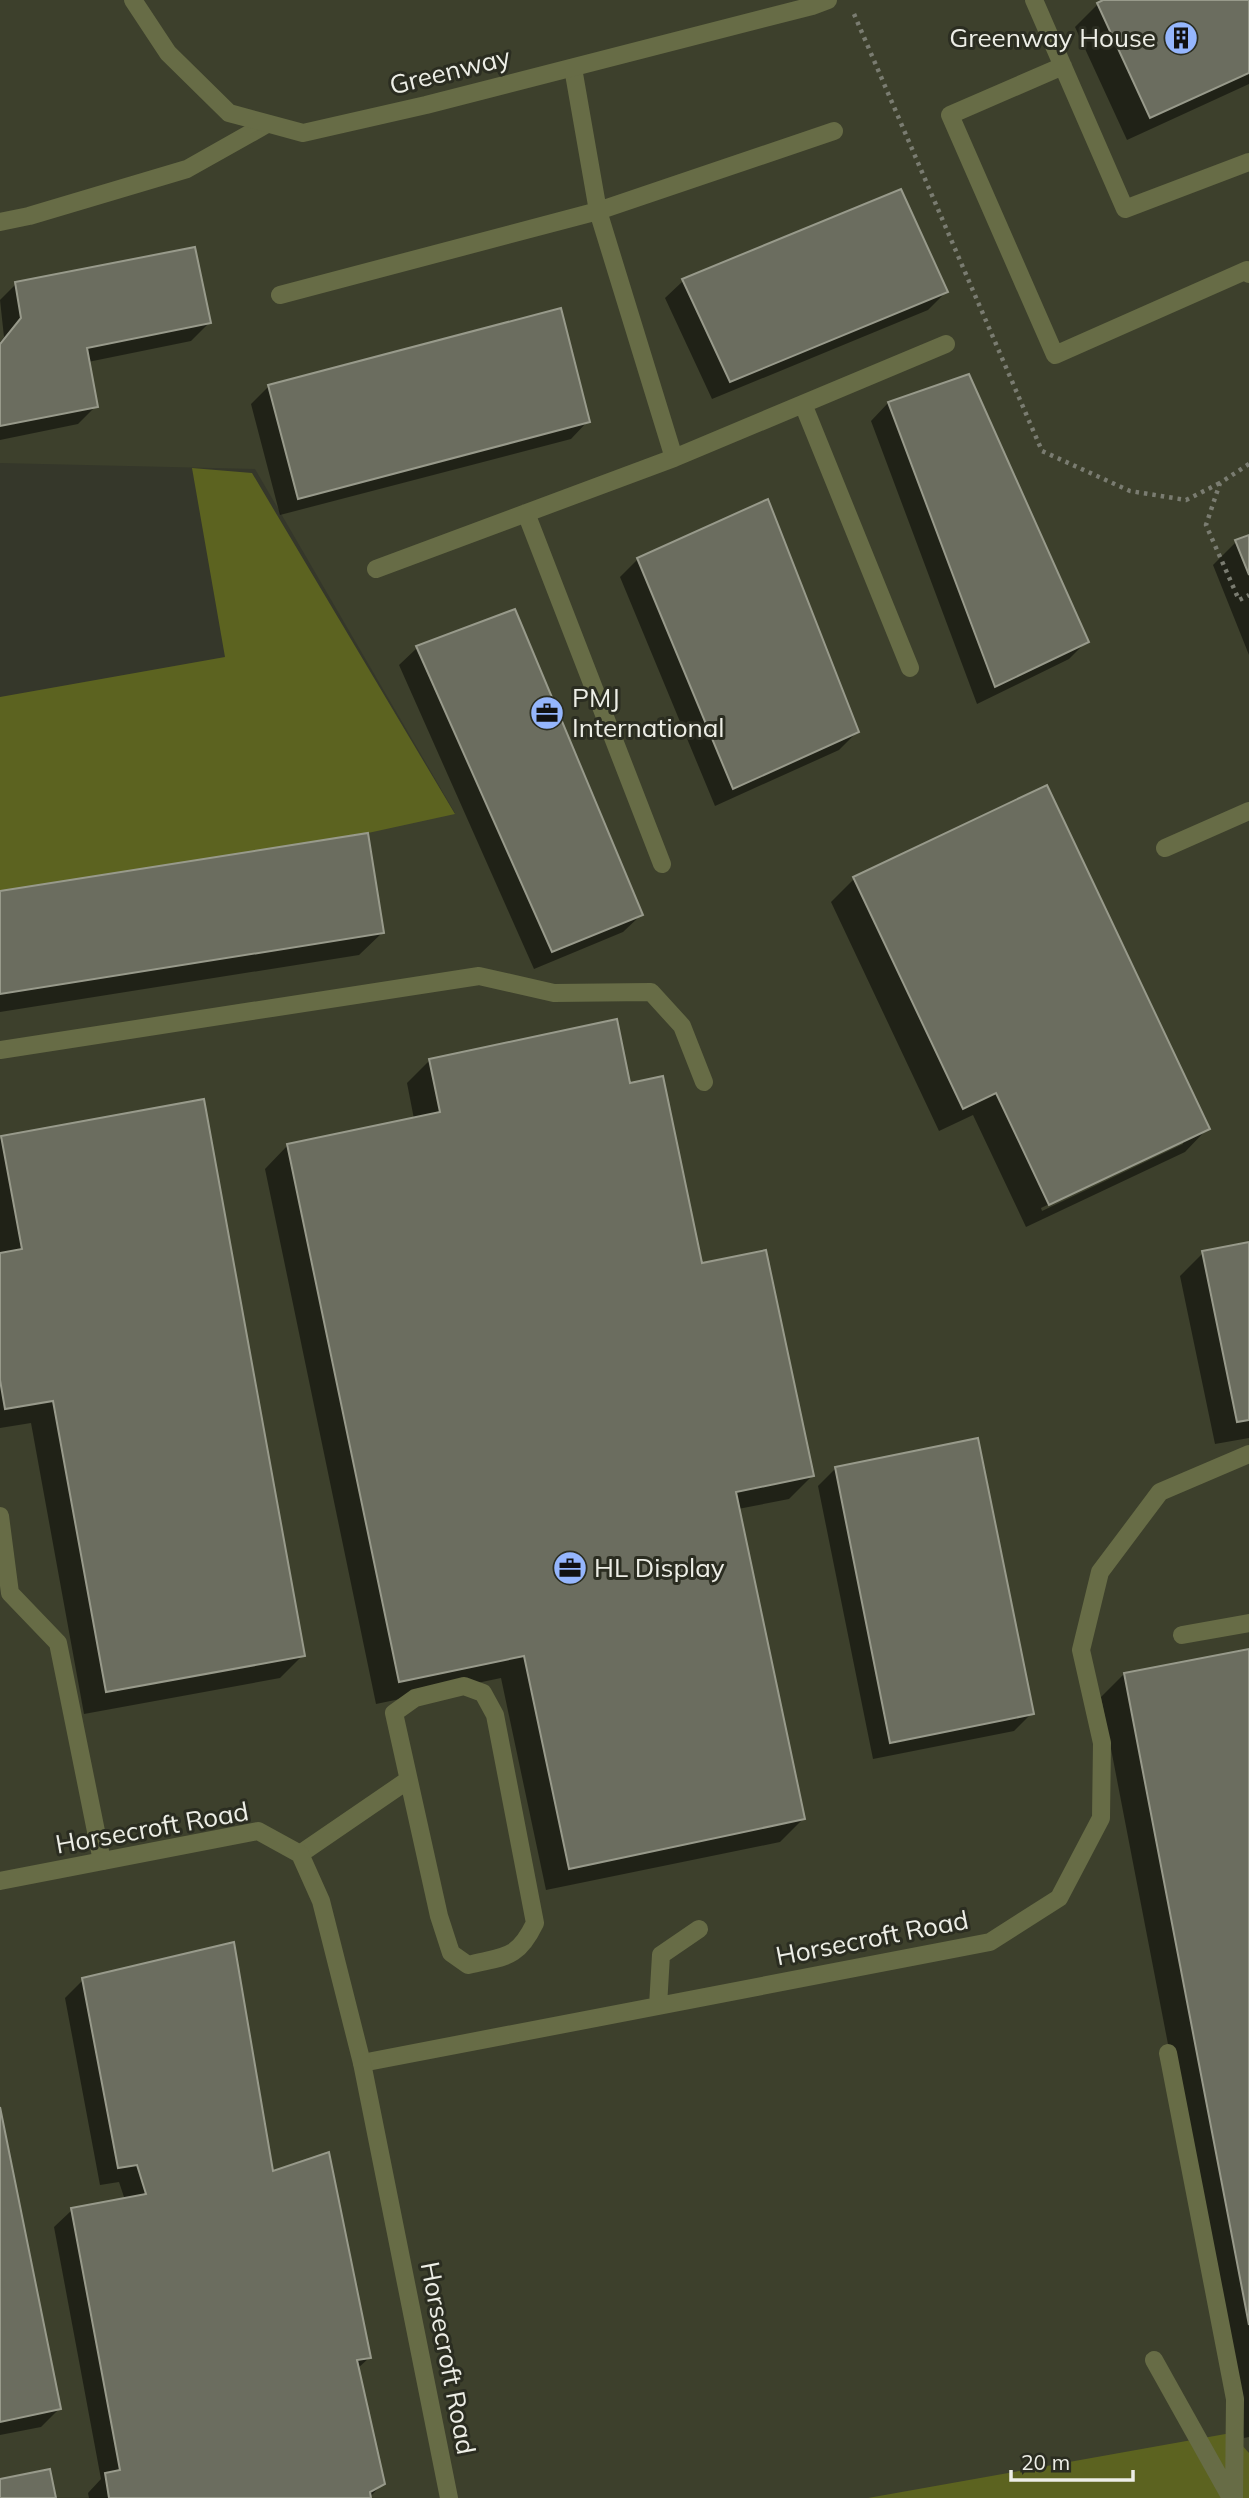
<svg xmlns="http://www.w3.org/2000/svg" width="1249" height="2498" viewBox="0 0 1249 2498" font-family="Mulish,sans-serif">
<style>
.built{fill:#3d402c}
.green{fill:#5c6320}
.shadow{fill:#0007;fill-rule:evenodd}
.building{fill:#6b6d5f;stroke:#989a8b;stroke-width:2}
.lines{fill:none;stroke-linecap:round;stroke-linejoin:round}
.path{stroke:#7a7c71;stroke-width:4.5;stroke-dasharray:3.5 5;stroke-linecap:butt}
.lane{stroke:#676c46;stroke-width:18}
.street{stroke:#676c46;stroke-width:18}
.labels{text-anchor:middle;stroke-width:6;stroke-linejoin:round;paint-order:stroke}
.poi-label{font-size:26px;fill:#edeee6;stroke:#2b2d21;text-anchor:start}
.street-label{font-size:26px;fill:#edeee6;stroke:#2b2d21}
</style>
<rect width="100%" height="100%" fill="#35372a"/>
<path class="built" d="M0,0h1249v2498h-1249v-1609l455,-76 -200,-344 -255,-6z"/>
<path class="green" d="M192,468l60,5 203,341 -87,19 -368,58v-194l225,-40z
M1231,2433l18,20v45h-381z"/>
<path class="shadow" d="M1107,0h142v84l-122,56 -52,-113 23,-23z
M683,281l263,11 -18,18 -216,89 -47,-101z
M16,284l193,39 -18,18 -103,21 8,44 -18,18 -78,16v-98l4,-5 -4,-37z
M269,386l319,35 -17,18 -291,76 -29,-111z
M888,403l199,238 -18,18 -92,45 -106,-283z
M1249,537v118l-36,-90 23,-23z
M638,559l219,173 -18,18 -124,56 -95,-229z
M417,648l224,267 -18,17 -89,37 -135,-304z
M854,879l353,250 -22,23 -159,75 -53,-112 -34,16 -108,-229zM1183,1140v4l-141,67 -1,-3z
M0,893l382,40 -23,22 -359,57z
M430,1060l199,25 72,180 111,211 -23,23 -51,10 65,310 -23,23 -234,48 -45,-212 -125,26 -111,-535 22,-23 127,-27 -7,-36z
M2,1138l301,517 -23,23 -196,36 -53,-291 -31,5v-289z
M1249,1244v194l-34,6 -35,-168 23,-23z
M836,1468l196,245 -18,18 -141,28 -55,-273z
M1249,1650v787l-5,1 -143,-741 23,-23z
M83,1980l189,193 97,185 -12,11 26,114 -14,15h-280l-1,-5 13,-14 -47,-252 18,-17 53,-10 -6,-18 -19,3 -35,-187z
M0,2116l59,293 -18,18 -41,8z"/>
<path class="building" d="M1103,0h146v73l-99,45 -53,-115z
M901,189l47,103 -218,90 -48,-103z
M195,247l16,76 -124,25 11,59 -98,19v-82l21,-26 -6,-36z
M561,308l29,114 -292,77 -30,-114z
M969,374l120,268 -94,45 -107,-285z
M768,499l91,233 -126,57 -96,-231z
M1249,535v40l-14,-35z
M515,609l128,306 -91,37 -136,-306z
M1047,785l163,344 -161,76 -53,-112 -33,16 -110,-232z
M368,833l16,100 -384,61v-103z
M617,1019l13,64 33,-7 39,187 64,-13 48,226 -78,16 69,327 -236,50 -45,-213 -125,26 -112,-538 153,-32 -11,-53z
M204,1099l101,557 -199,36 -53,-291 -48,8 -5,-29v-127l22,-4 -21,-113z
M1249,1242v178l-12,2 -35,-171z
M978,1438l56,276 -144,29 -55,-276z
M1249,1649v676l-125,-652z
M234,1942l39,229 56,-19 42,206 -14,2 28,124 -15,8 1,6h-262l-4,-25 15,-3 -49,-262 75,-14 -9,-29 -19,3 -36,-190z
M0,2107l61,302 -61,13z
M50,2469l6,29h-56v-19z"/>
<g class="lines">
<path class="path" d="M854,14l188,437 88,40 56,9 34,-17
M1249,464l-29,19 -14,42 33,75 10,-5"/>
<path class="lane" d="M1034,0l91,209 124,-47
M1063,66l-113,49 105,240 192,-85 2,4
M573,68l25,143 76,247 272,-114
M0,222l29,-6 158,-47 80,-45
M280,295l318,-84 236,-80
M803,404l107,264
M526,513l136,351
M376,569l298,-111
M1165,848l84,-37
M0,1050l479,-74 75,17 97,-1 31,34 22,56
M0,1516l10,77 48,50 44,218
M1182,1635l67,-12
M464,1686l19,7 12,22 40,208c-18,37 -30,33 -67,42l-17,-12 -12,-37 -45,-203 21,-15z
M300,1854l108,-74
M658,2006l3,-51 38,-26
M1168,2053l67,346 -1,99
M362,2063l628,-121 69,-44 42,-80 1,-75 -21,-93 19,-78 60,-80 89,-38
M1154,2360l77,138"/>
<path class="street" d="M133,0l35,53 61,60 74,20 123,-28 386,-99 16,-6
M0,1881l258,-50 42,23 21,47 41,162 87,435"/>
</g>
<defs>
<g id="building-disc" transform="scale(1.75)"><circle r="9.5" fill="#95b6fd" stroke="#2b2d21"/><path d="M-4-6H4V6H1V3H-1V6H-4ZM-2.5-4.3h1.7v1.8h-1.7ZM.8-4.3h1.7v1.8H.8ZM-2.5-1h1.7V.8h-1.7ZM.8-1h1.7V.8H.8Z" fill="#111"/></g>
<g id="office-disc" transform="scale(1.75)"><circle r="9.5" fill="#95b6fd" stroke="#2b2d21"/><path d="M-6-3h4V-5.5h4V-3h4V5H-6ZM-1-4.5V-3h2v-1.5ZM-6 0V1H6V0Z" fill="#111"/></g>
</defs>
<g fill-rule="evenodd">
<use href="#building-disc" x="1181" y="38"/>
<use href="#office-disc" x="547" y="713"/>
<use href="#office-disc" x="570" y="1568"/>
</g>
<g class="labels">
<g class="poi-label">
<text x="1156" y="47" text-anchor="end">Greenway House</text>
<text x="572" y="707">PMJ<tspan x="572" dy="30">International</tspan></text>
<text x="594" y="1577">HL Display</text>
</g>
<g class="street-label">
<text transform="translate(450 71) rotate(-14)" y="9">Greenway</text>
<text transform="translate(152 1828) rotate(-10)" y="9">Horsecroft Road</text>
<text transform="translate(872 1938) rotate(-11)" y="9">Horsecroft Road</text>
<text transform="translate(448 2358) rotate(79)" y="9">Horsecroft Road</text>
</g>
</g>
<path d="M1011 2470v10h122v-10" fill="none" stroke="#edeee6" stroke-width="3.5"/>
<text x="1021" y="2470" font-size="21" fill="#edeee6" stroke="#2b2d21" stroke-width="5" paint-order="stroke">20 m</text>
</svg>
